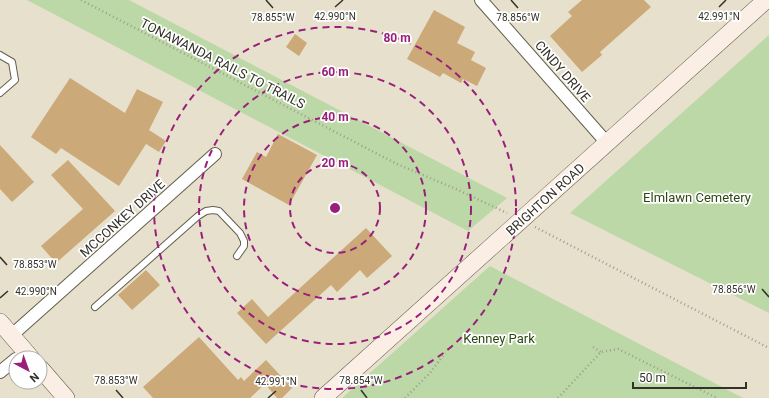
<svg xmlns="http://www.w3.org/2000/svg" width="769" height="398" viewBox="0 0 769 398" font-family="Roboto,sans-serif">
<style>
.green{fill:#bbd8a6}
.building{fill:#cca978}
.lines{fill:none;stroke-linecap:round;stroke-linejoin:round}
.lane-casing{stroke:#635f4d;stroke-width:8}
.street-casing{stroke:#635f4d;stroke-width:14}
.secondary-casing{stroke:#635f4d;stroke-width:18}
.path{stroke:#a19d8d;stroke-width:2.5;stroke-dasharray:1 3;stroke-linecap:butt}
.lane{stroke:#fff;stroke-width:6}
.street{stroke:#fff;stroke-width:12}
.secondary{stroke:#fbeee5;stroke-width:17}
.ticks{fill:none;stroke:#333129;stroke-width:1.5}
.ring{fill:none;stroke:#99207a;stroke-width:2;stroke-dasharray:7 5}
.labels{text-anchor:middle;stroke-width:3.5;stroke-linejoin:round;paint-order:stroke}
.street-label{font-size:13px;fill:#333129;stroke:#fff}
.park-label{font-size:13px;fill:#2c4712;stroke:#fff}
.ticks-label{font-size:10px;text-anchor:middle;fill:#333129;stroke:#fff;stroke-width:3.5;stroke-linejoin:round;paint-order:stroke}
.centre{fill:#99207a;stroke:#fff;stroke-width:2}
.ring-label{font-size:12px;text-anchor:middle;font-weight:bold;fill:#99207a;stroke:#fff;stroke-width:3.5;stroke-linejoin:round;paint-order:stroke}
</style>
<rect width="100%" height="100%" fill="#e6e0cc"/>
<path class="green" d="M27,0h102l378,198 -39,33z
M769,35v278l-199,-100z
M490,266l253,132h-401z"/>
<path class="building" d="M582,0h62l7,7 -51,45 2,3 -20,17 -32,-36 22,-20 -4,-4z
M434,10l31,17 -8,16 18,9 -4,8 15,8 -9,18 -14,-7 -2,4 -18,-10 -3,4 -33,-18z
M295,34l12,9 -8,13 -13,-9z
M70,78l55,35 12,-24 26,13 -14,28 17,11 -7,11 -13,-8 -27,42 -58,-38 -5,6 -25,-17z
M278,134l39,21 -28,50 -47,-26 15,-27 9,5z
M0,145l34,37 -22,20 -12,-13z
M68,160l47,51 -59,52 -15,-17 42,-37 -32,-34z
M366,228l26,28 -25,22 -7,-8 -23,22 -6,-7 -65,59 -29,-31 15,-14 16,18z
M146,270l14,15 -28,25 -14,-15z
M199,337l39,43 3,-3 3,4 22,-21 26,28 -10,10h-5l-12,-14 -15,14h-97l-10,-11z"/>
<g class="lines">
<g class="lane-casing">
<path id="lane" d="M0,55l12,7 3,18 -15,13
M95,307l103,-91 8,-5 7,-1 6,1 21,22 4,8v5l-7,10"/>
</g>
<g class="street-casing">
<path id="street" d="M481,0l126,143
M12,335l203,-181
M0,372l16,-13"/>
</g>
<g class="secondary-casing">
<path id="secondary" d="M0,322l31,36
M40,368l26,30
M323,398l443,-398"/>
</g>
<path class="path" d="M81,0l316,164 59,25 51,24
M535,227l234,121
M593,347l8,5
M405,398l25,-25 15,-20
M558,398l43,-46 17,-3 99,49"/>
<use href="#lane" class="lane"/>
<use href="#street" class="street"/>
<use href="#secondary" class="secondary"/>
</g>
<path class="ticks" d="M266,0l7,8M511,0l7,8M335,7l8,-7M719,7l7,-7M0,257l7,8M762,289l7,8M0,298l8,-7M116,390l7,8M361,390l6,8M268,398l8,-7"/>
<g class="ring">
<circle cx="335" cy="208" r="45"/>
<circle cx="335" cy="208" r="91"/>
<circle cx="335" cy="208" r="136"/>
<circle cx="335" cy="208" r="181"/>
</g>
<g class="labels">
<g class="street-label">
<text transform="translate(223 63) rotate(27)" y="5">TONAWANDA RAILS TO TRAILS</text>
<text transform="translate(563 71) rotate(49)" y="5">CINDY DRIVE</text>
<text transform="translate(545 199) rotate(-42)" y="5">BRIGHTON ROAD</text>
<text transform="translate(122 218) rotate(-42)" y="5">MCCONKEY DRIVE</text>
</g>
<g class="park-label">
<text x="697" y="202">Elmlawn Cemetery</text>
<text x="499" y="343">Kenney Park</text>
</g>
</g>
<g class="ticks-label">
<text x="335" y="20">42.990°N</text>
<text x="719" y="20">42.991°N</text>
<text x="273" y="21">78.855°W</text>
<text x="518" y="21">78.856°W</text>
<text x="35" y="268">78.853°W</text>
<text x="734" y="293">78.856°W</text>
<text x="36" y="295">42.990°N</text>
<text x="116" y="384">78.853°W</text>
<text x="361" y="384">78.854°W</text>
<text x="276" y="385">42.991°N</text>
</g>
<circle cx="335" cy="208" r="6" class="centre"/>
<g class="ring-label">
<text x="397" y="42">80 m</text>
<text x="335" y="76">60 m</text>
<text x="335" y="121">40 m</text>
<text x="335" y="167">20 m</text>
</g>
<g transform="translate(28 370) rotate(139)"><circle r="19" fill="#ffffff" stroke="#adada9"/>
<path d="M0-3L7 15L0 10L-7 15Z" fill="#99207a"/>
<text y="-6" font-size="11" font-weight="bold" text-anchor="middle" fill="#333129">N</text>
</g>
<path d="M633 382v6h113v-6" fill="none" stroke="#333129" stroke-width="2"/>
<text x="639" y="382" font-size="12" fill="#333129" stroke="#ffffff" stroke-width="3" paint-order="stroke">50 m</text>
</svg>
